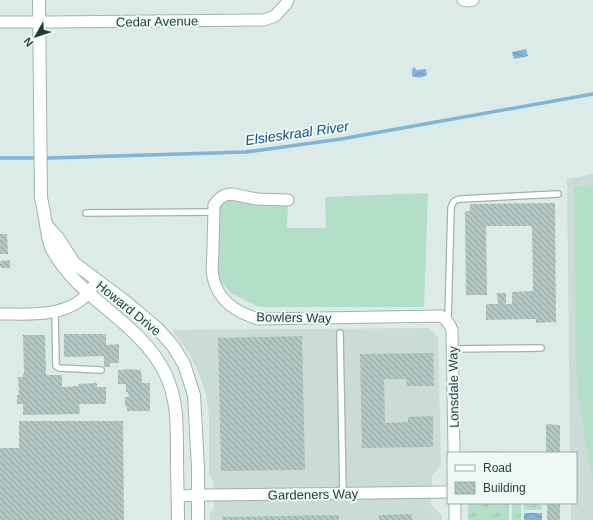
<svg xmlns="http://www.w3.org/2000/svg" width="593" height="520" viewBox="0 0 593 520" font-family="Helvetica,sans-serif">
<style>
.built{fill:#cbdbd7}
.grass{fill:url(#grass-tufts)}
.pitch{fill:#b3dfc9}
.water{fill:url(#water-waves)}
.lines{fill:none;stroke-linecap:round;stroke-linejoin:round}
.stream{stroke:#7eb5d8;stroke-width:3.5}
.building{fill:url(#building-back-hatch)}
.service-casing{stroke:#a0b3b1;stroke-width:8}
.minor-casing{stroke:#a0b3b1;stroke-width:13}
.tertiary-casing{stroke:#a0b3b1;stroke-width:14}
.service{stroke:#fff;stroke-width:5.5}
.minor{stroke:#fff;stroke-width:11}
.tertiary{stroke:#fff;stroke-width:12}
.labels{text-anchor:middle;stroke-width:4;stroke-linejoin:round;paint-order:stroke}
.street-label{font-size:13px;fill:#1d3c3b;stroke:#eef8f5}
.water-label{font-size:14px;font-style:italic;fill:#11537e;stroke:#eef8f5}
</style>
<defs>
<pattern id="grass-tufts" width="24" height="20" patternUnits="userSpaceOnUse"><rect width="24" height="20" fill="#b3dfc9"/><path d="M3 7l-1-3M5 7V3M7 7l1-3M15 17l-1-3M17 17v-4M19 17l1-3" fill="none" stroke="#9ac0ae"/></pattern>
<pattern id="water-waves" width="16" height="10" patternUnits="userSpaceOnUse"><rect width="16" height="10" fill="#7eb5d8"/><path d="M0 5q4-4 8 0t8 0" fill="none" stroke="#6794b0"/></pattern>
<pattern id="building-back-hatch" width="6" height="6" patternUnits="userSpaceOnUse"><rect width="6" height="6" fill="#b2c6c2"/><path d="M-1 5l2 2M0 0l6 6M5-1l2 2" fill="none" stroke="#90a29f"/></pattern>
</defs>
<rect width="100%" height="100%" fill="#ddebe8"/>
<path class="built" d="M593,174v346h-22v-17h5v-50h-6l-3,-274z
M429,328l9,9 3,129 -9,10 -1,29 11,10v5h-232v-6l4,-6 -1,-28 -4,-5v-59l-3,-22 -8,-23 -12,-22 -14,-19z"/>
<path class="grass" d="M467,451h34v2h-34z
M468,503h41v17h-41z
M524,503h17l1,7h-18z
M512,504h9v16h-9z"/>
<path class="pitch" d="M593,184v295l-2,-5 -14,-84 -3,-202z
M428,193l-4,114h-165l-27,-13 -16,-17 1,-68 12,-9 59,4 -1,24h39l-1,-31z"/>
<path class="water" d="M526,49l2,7 -14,3 -2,-7z
M414,67l3,3 9,-1 1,6c-4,3 -11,3 -15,1v-7z
M524,513h18v7h-18z"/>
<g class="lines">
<path class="stream" d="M0,158h49l197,-6 95,-13 252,-45"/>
</g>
<path class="building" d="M555,203l1,119 -20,1v-4l-50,1v-16h12l-1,-11h9v11h6v-12l21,-1 -1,-65h-46l1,69h-21l-1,-84h5v-7z
M0,234h7l1,20h-8z
M10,260v8h-8v-1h-2v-5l1,-1z
M64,334h42v11l13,-1v19h-9v4h-6v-11l-40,1z
M23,335h22l1,40h16v12l17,-1 -1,-2 19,-1v4h9v17h-27l1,10 -57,1v-11h-6v-9h2l-1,-18h5v-3h1z
M302,336l3,134 -84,1 -3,-133z
M433,353l1,33h-27l-1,-7h-22l1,44 23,-1v-5l25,-1v31l-71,1 -2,-94z
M124,369l17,1 1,13h8v28h-23v-5h-2v-9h4l-1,-5h-2v-8h-8v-14h6z
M19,421h104l1,99h-124v-72h19z
M546,424l14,1v28h-14z
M547,503h13v17h-13z
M412,514v6h-33v-5z
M339,515v5h-117v-3z"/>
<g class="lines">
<g class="service-casing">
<path id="service" d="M86,213l128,-1
M55,311l1,55 3,2 42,2
M448,321l3,-113c1,-5 3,-8 9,-9l98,-5
M340,333l3,160
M453,349l88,-1"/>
</g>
<g class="minor-casing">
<path id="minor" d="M463,0l5,1 5,-1
M0,22h49l215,-2 11,-4 11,-12 2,-4
M288,200l-31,-1 -25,-5 -7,1 -6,4 -5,6c0,15 -1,29 -1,44 0,9 -2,20 0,28 5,24 23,35 45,42l183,-3c6,4 9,8 11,14l2,123
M0,314c25,0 60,3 81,-14 6,-5 11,-13 16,-18
M177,496l31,-1 240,-3
M455,503v17"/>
</g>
<g class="tertiary-casing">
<path id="tertiary" d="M39,0l2,198c2,9 4,18 5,27 2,9 2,18 7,26 28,50 87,71 112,122 13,26 12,55 12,83 0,22 1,43 1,64
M47,226l11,12 16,25 52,39 31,26 16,18 11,18 10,31 4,73v52"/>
</g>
<use href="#service" class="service"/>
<use href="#minor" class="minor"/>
<use href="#tertiary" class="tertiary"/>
</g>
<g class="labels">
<g class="street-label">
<text transform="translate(157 21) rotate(-1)" y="5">Cedar Avenue</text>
<text transform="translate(129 308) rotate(39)" y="5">Howard Drive</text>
<text transform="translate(294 317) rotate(1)" y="5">Bowlers Way</text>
<text transform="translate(453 387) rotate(-91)" y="5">Lonsdale Way</text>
<text transform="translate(313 494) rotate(-1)" y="5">Gardeners Way</text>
</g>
<g class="water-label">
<text transform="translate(297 133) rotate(-8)" y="5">Elsieskraal River</text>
</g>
</g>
<rect x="447" y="452" width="130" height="52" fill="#eef8f5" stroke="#9aadab"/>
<rect x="455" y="465" width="20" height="6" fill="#ffffff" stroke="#9aadab"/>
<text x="483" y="472" font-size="12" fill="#1d3c3b">Road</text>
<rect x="455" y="482" width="20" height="12" fill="url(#building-back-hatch)" stroke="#9aadab"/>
<text x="483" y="492" font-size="12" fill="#1d3c3b">Building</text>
<g transform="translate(36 36) rotate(231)" stroke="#eef8f5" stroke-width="3" paint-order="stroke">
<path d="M0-3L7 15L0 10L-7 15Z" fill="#1d3c3b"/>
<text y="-6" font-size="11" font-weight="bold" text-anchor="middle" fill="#1d3c3b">N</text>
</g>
</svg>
